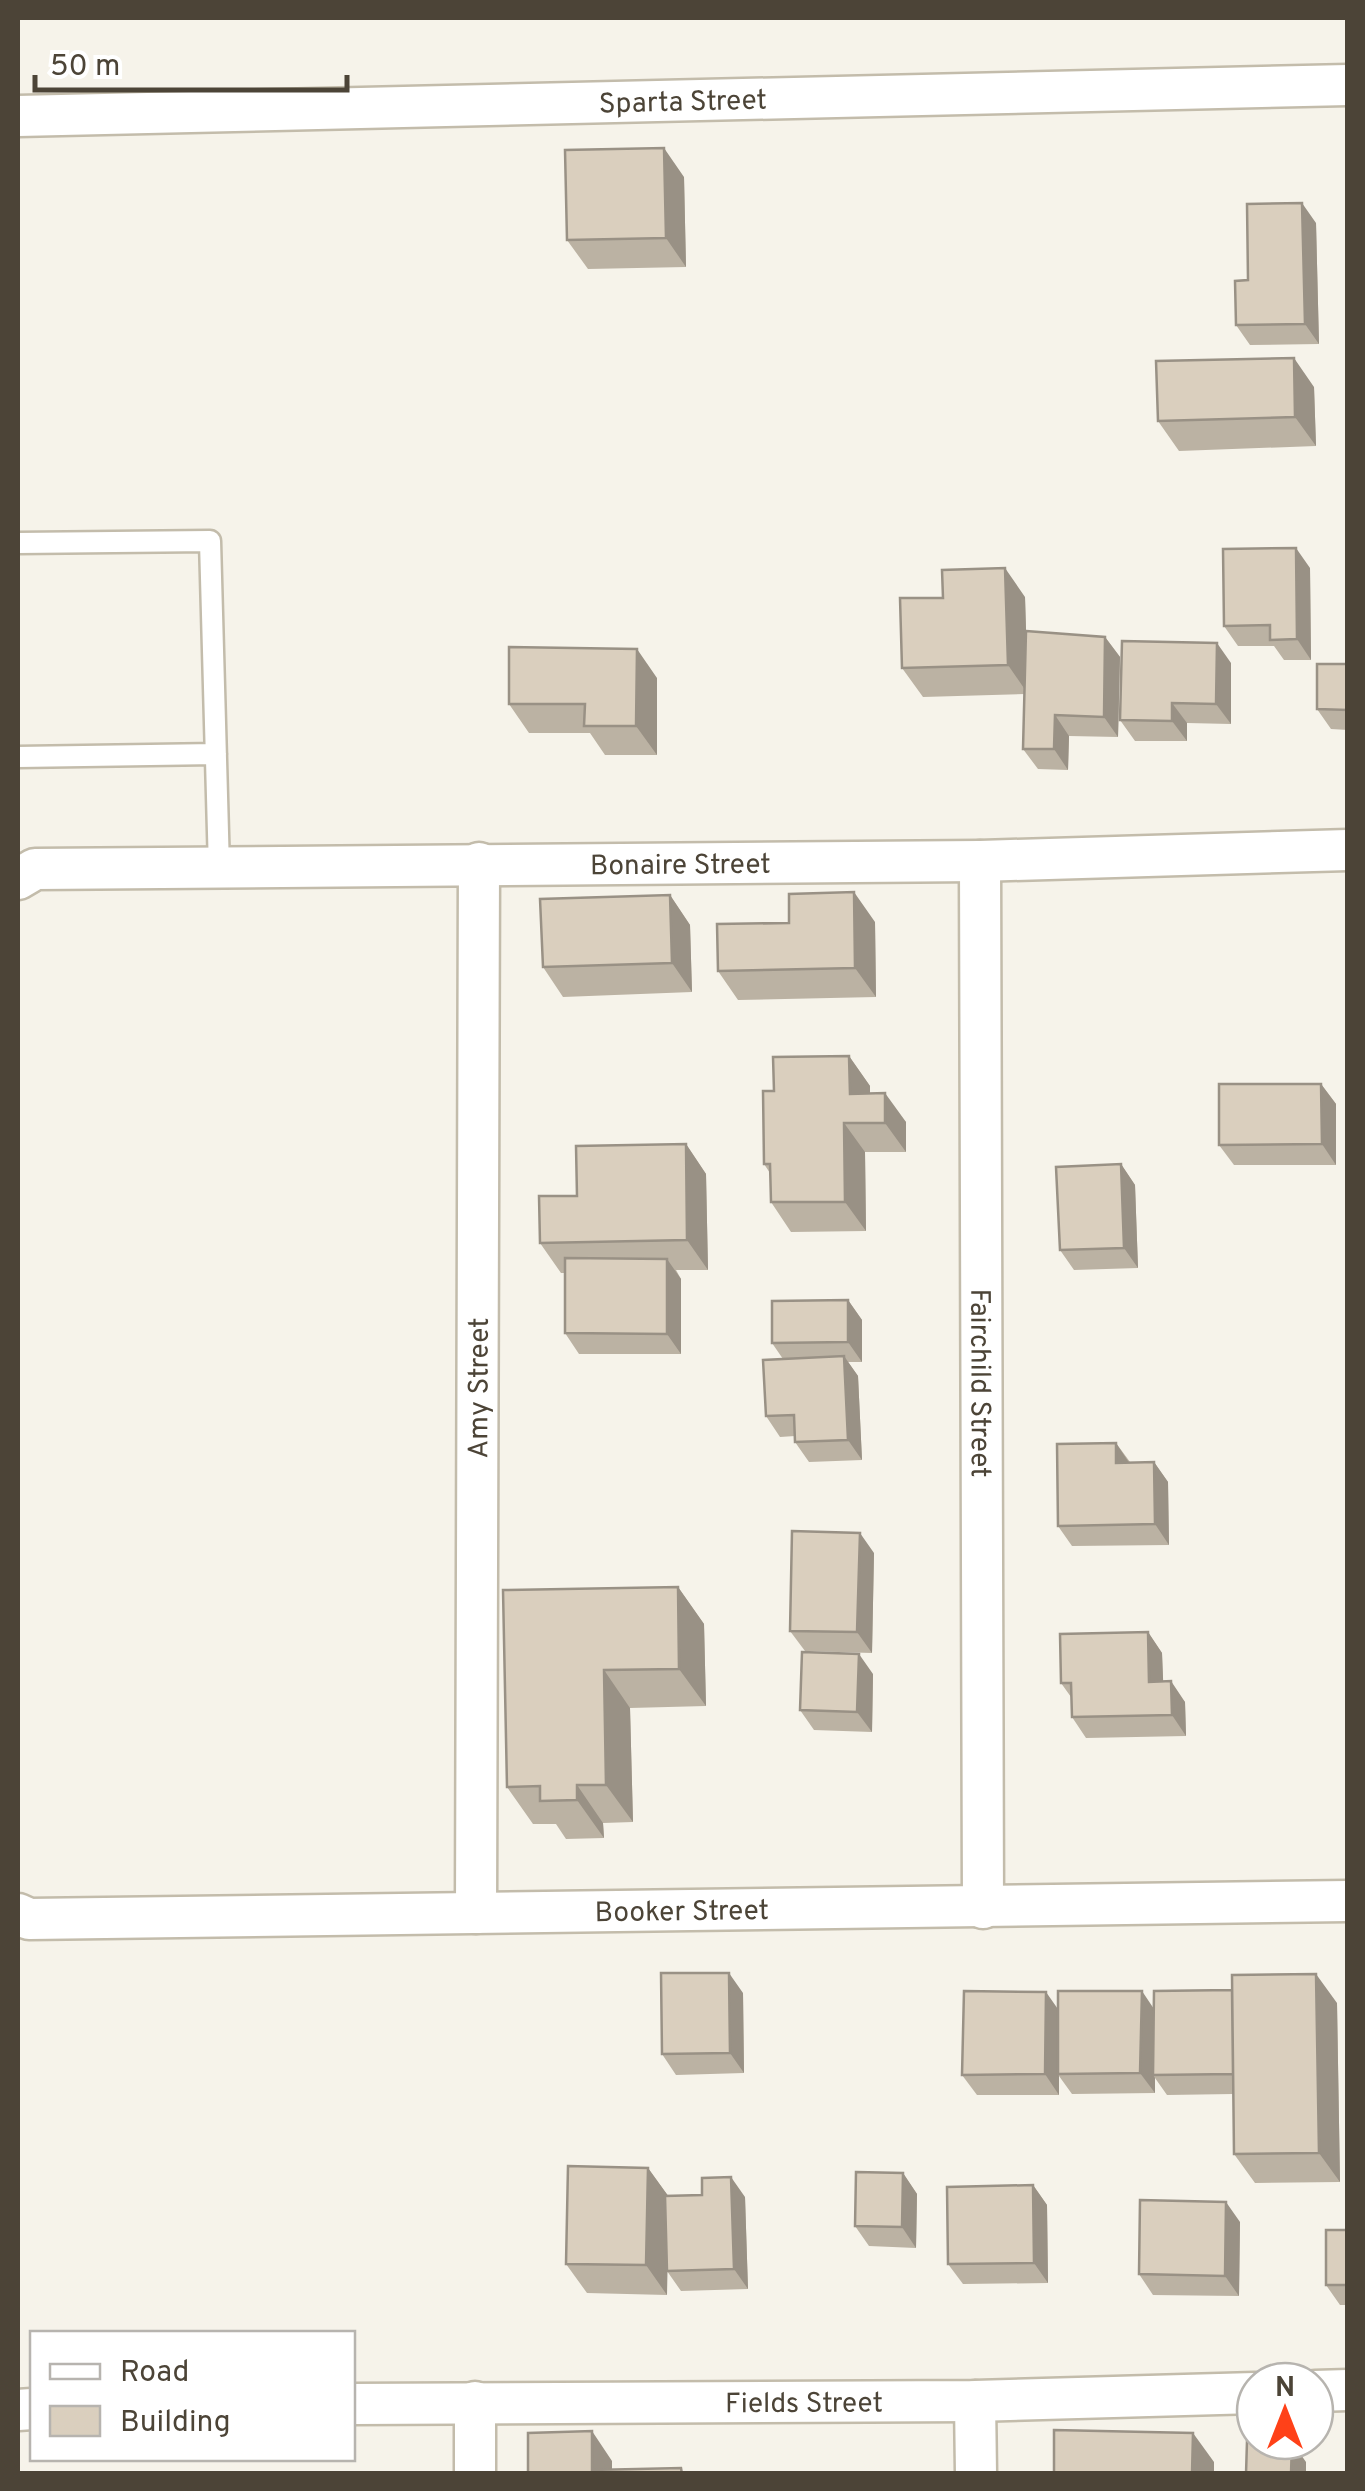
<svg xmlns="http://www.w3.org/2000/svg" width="1365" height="2491" viewBox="0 0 1365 2491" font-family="Overpass,sans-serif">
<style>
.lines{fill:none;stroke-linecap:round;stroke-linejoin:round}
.lane-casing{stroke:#c3bcab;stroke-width:25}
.street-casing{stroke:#c3bcab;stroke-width:45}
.lane{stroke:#fff;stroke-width:20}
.street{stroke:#fff;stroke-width:40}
.wall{fill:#bbb2a3}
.shaded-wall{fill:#999185}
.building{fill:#dacfbe;stroke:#999185;stroke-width:2.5}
.labels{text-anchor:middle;stroke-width:10;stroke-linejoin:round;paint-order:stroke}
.street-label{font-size:28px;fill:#4c4437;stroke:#fff}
</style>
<rect width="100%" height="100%" fill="#f6f3ea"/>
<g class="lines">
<g class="lane-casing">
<path id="lane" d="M18,543l192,-2 9,328
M18,757l198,-3"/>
</g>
<g class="street-casing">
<g id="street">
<path id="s1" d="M18,116l1330,-31"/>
<path id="s2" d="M980,861l3,1047"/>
<path id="s3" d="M18,879l17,-10 945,-8 368,-11"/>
<path id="s4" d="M476,1913l3,-1050"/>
<path id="s5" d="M18,1914l11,5 1319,-18"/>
<path d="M1315,2391l33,-1"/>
<path d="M975,2401l1,73"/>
<path d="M475,2402v72"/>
<path id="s6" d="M352,2404l623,-3 280,-8"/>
<path d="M18,2410l14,-1"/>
</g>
</g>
<use href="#lane" class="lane"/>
<use href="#street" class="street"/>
</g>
<path class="wall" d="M684,177l2,90 -98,2 -21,-29z
M1316,223l3,121 -69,1 -14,-20 12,-45z
M1314,387l2,59 -137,5 -21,-30z
M1310,568l1,92h-27l-10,-14h-36l-14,-20z
M1025,597l1,34 79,6 15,20 -2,80 -49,-1 -1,34 -30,-1 -15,-20 2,-55 -102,3 -21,-29z
M1231,663v61l-44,-1v18h-52l-15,-21z
M1348,664v66l-17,-1 -14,-20z
M657,678v77h-52l-15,-22h-61l-20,-29z
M670,895l20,30 2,67 -129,5 -20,-30z
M875,922l1,75 -138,3 -20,-29z
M849,1056l21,30v7l36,29v30h-41l1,79 -75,1 -20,-30 -1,-29 -6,-9 10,-73z
M1321,1084l15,20v61h-102l-15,-20z
M686,1144l20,30 2,96h-32l5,9v75h-102l-14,-21v-60h-4l-21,-30 37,-47z
M1121,1164l14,21 3,83 -64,2 -14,-20z
M848,1300l14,20v42h-14l10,14 4,84 -53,2 -14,-20v-6l-15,1 -14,-21 17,-57 -11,-16z
M1116,1443l14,19h24l14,20 1,63 -97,1 -14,-20z
M874,1553l-2,100 -67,-2 -15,-20z
M678,1587l26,37 2,82 -76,2 3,114 -30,1 1,15 -38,1 -10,-15h-23l-26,-37 -4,-197z
M1148,1632l14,21 1,29 22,20 1,34 -100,2 -14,-21 -1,-20 -10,-14z
M873,1674l-1,58 -58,-2 -14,-20z
M743,1993l1,80 -68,2 -14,-21z
M1337,2003l3,179 -85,1 -21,-29 -1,-60 -66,1 -12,-17v15l-83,1 -13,-18v19h-82l-15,-20 96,-65z
M648,2168l20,28 77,1 3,92 -67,2 -14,-20v24l-80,-2 -21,-29z
M903,2173l14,21 -1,54 -47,-2 -14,-20z
M1033,2185l14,20 1,78 -85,1 -15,-20z
M1240,2222l-1,74 -86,-1 -14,-21z
M1348,2230v75h-8l-14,-20z"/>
<path class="shaded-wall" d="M664,148l20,29 2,90 -20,-29z
M1302,203l14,20 3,121 -14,-20z
M1294,358l20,29 2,59 -21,-29z
M1296,548l14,20 1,92 -14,-21z
M1005,568l20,29 3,97 -20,-29z
M1105,637l15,20 -2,80 -14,-20z
M1217,643l14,20v61l-15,-20z
M637,649l20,29v77l-21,-29z
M1172,703l15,20v18l-15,-20z
M1055,715l14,21 -1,34 -14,-21z
M854,892l21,30 1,75 -21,-29z
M670,895l20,30 2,67 -20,-29z
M849,1056l21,30v37l-20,-29z
M1321,1084l15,20v61l-14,-21z
M885,1093l21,29v30l-21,-29z
M844,1123l21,29 1,79 -21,-29z
M686,1144l20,30 2,96 -21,-30z
M1121,1164l14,21 3,83 -14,-20z
M667,1259l14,20v75l-14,-20z
M848,1300l14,20v42l-14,-20z
M844,1356l14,20 4,84 -14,-20z
M1116,1443l14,21 -14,-1z
M1154,1462l14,20 1,63 -14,-21z
M860,1533l14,20 -2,100 -15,-21z
M678,1587l26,37 2,82 -27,-37z
M1148,1632l14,21 2,49 -15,-20z
M859,1654l14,20 -1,58 -15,-20z
M604,1670l26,38 3,114 -27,-37z
M1171,1681l14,21 1,34 -14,-21z
M577,1785l26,38 1,15 -27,-38z
M729,1973l14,20 1,80 -14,-20z
M1316,1974l21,29 3,179 -21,-29z
M1142,1991l14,21 -3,63 2,3v15l-15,-20z
M1046,1992l14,20 -2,62 1,2v19l-14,-21z
M648,2168l21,29 -2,98 -21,-30z
M903,2173l14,21 -1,54 -14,-21z
M731,2177l14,20 3,92 -14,-20z
M1033,2185l14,20 1,78 -14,-20z
M1226,2202l14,20 -1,74 -14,-20z
M592,2431l20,30v13l-20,-4z
M1193,2433l21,29v12h-22z
M1292,2442l14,20v12h-15z"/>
<path class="building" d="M664,148l2,90 -99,2 -2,-90z
M1302,203l3,121 -69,1 -1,-44 13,-1 -1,-76z
M1294,358l1,59 -137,4 -2,-60z
M1296,548l1,91 -27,1v-15l-46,1 -1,-77z
M1005,568l3,97 -106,3 -2,-70h43l-1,-28z
M1026,631l79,6 -1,80 -49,-2 -1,34h-31z
M1122,641l95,2 -1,61 -44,-1v18l-52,-1z
M509,647l128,2 -1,77h-52l1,-22h-76z
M1317,664h31v46l-31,-1z
M854,892l1,76 -137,3 -1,-47 72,-1v-29z
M670,895l2,68 -129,4 -3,-68z
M849,1056l1,38 35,-1v30h-41l1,79h-74l-1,-38h-6l-1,-73h11l-1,-34z
M1219,1084h102l1,60 -103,1z
M686,1144l1,96 -147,3 -1,-47h38l-1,-50z
M1121,1164l3,84 -64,2 -4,-83z
M565,1258l102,1v75l-102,-1z
M848,1300v42l-76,1v-42z
M844,1356l4,84 -53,2 -1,-27 -28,1 -3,-56z
M1116,1443v20l38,-1 1,62 -97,2 -1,-82z
M792,1531l68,2 -3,99 -67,-1z
M678,1587l1,82 -75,1 2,115h-29v15l-37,1v-15l-33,1 -4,-197z
M1148,1632l1,50 22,-1 1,34 -100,2 -1,-34h-10l-1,-49z
M802,1652l57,2 -2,58 -57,-2z
M661,1973h68l1,80 -68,1z
M1316,1974l3,179 -85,1 -2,-179z
M1232,1990l1,84 -80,1 1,-84z
M964,1991l82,1 -1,82 -83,1z
M1058,1991h84l-2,82 -82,1z
M568,2166l80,2 -2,97 -80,-1z
M856,2172l47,1 -1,54 -47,-1z
M731,2177l3,92 -67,2 -2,-75 37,-1v-17z
M1033,2185l1,78 -86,1 -1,-77z
M1140,2200l86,2 -1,74 -86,-2z
M1326,2230h22v55h-22z
M1054,2430l139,3 -1,41h-138z
M592,2431v39l89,-2 1,6h-154v-41z
M1247,2441l45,1 -1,32h-45z"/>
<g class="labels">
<g class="street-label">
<text dy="10" stroke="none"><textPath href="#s1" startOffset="665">Sparta Street</textPath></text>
<text dy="10" stroke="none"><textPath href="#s3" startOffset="665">Bonaire Street</textPath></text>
<text dy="10" stroke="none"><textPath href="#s2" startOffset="522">Fairchild Street</textPath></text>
<text dy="10" stroke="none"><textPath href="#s4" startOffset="525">Amy Street</textPath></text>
<text dy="10" stroke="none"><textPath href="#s5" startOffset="665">Booker Street</textPath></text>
<text dy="10" stroke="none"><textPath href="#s6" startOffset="452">Fields Street</textPath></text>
</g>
</g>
<rect width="1365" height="2491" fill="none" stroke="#4c4437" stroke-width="40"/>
<rect x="30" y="2331" width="325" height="130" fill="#ffffff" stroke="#b7b4af" stroke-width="2.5"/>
<rect x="50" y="2364" width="50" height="15" fill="#ffffff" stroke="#b7b4af" stroke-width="2.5"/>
<text x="120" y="2381" font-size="30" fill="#4c4437">Road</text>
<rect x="50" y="2406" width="50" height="30" fill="#dacfbe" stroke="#b7b4af" stroke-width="2.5"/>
<text x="120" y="2431" font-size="30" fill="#4c4437">Building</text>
<g transform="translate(1285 2411)"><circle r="48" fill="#ffffff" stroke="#b7b4af" stroke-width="2.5"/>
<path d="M0-8L18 38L0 25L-18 38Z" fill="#ff4118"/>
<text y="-15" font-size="28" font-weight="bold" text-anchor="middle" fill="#4c4437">N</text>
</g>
<path d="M35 75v15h312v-15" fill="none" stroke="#4c4437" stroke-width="5"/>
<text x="50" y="75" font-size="30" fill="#4c4437" stroke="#ffffff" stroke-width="8" paint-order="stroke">50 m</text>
</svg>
